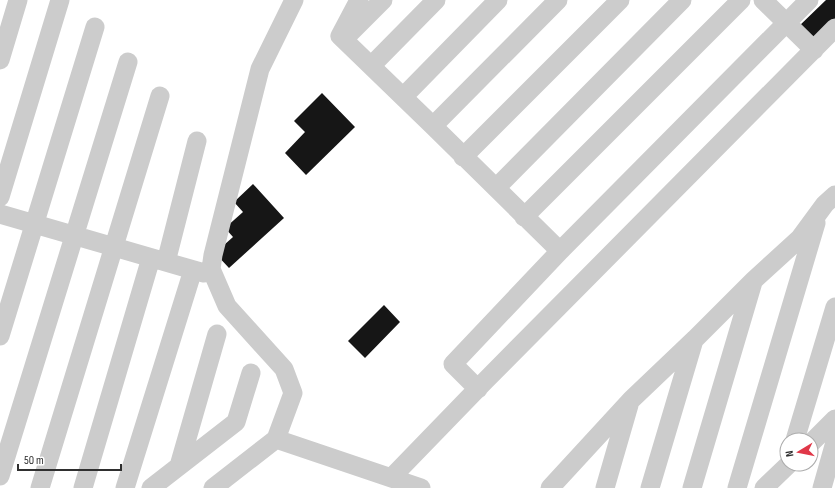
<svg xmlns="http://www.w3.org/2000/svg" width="835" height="488" viewBox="0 0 835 488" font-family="'Sofia Sans Condensed',sans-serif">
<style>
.building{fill:#161616}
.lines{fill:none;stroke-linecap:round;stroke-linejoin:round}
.minor{stroke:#ccc;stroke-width:19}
</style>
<rect width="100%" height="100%" fill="#fff"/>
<path class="building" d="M826,0h9v20l-23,23 -15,-15z
M322,93l33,34 -49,48 -21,-22 20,-21 -11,-11z
M253,184l31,34 -55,50 -14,-15 18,-16 -8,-9 18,-16 -9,-10z
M384,305l16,17 -35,36 -17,-17z"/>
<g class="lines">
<path class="minor" d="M359,0l-19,36 93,90 127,125
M763,0l51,50
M345,38l38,-38
M0,60l18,-60
M371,66l65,-66
M403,97l95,-97
M433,126l125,-126
M463,157l157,-157
M496,188l186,-188
M0,197l60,-197
M0,214l204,59
M524,217l217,-217
M166,262l31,-121
M0,336l95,-309
M478,389l-25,-25 107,-113 249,-251
M276,439l145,49
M795,440l40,-133
M811,443l24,-24
M179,466l38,-132
M0,476l128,-414
M392,477l93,-96 350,-353
M40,488l120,-392
M83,488l68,-230
M125,488l68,-218
M151,488l85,-66 15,-49
M213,488l63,-49 17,-46 -9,-24 -57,-63 -16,-37 2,-14 47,-186 34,-69
M550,488l81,-88 64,-61 59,-59 46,-42 25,-34 10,-9
M605,488l24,-83
M650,488l44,-148
M692,488l61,-206
M737,488l79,-265
M764,488l25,-24
M822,488l13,-46"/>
</g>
<g transform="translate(799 452) rotate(260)"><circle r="19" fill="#ffffff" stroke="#acacac"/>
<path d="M0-3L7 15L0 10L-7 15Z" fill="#e03748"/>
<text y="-6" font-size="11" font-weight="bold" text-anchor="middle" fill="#2f2f2f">N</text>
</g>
<path d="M18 464v6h103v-6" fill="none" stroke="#2f2f2f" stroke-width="2"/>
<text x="24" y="464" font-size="12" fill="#2f2f2f" stroke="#ffffff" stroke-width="3" paint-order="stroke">50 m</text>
</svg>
